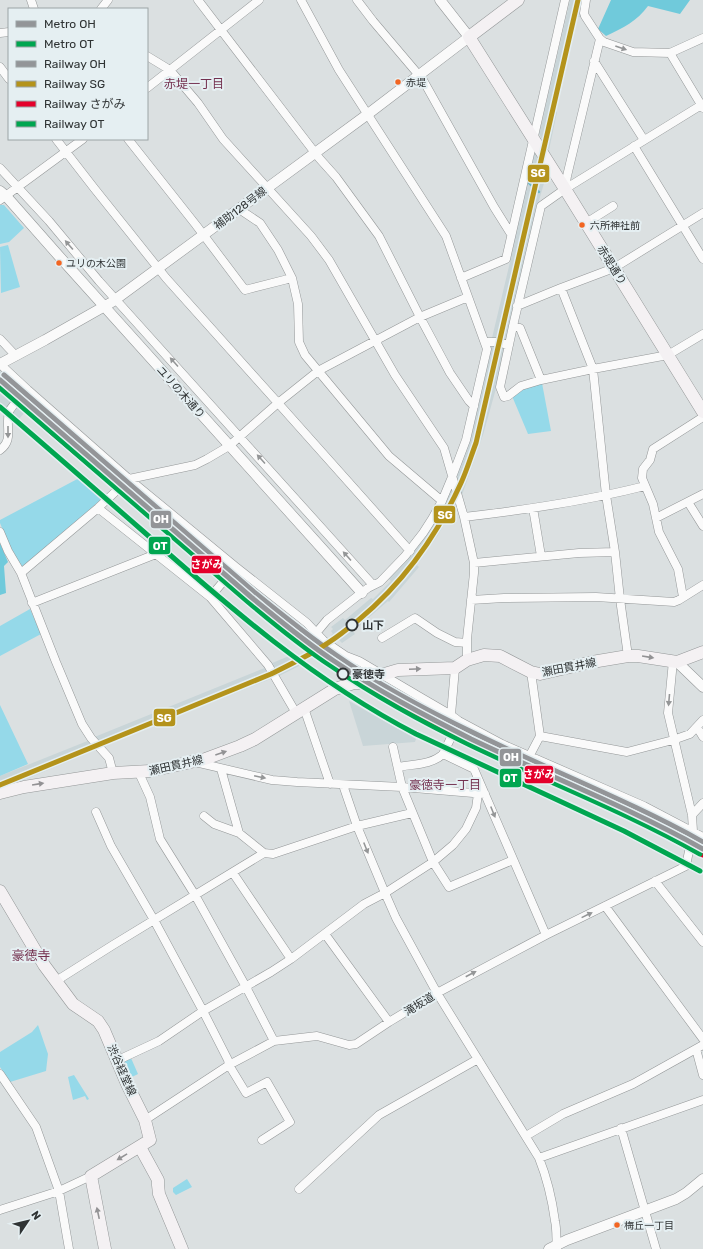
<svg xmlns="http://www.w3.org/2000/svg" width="703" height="1249" viewBox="0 0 703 1249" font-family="Rubik,'Noto Sans JP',sans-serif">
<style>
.built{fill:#c9d5d8}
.green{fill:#95d9e9}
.forest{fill:#70cadb}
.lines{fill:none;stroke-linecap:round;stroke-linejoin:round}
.stream{stroke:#6db8c8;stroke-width:2.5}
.minor-casing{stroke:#949798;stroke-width:9}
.tertiary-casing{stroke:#949798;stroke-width:11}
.secondary-casing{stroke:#949798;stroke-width:13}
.minor{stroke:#fafafa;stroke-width:8}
.tertiary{stroke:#fafafa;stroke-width:10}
.secondary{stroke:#f4f1f3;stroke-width:12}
.rail-1-casing{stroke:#e5eff2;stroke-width:8}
.rail-2-casing{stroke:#e5eff2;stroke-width:8}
.rail-3-casing{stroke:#e5eff2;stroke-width:8}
.rail-4-casing{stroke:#e5eff2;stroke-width:8}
.rail-1{stroke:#939598;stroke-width:5}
.rail-2{stroke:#b4931b;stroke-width:5}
.rail-3{stroke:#e4002b;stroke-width:5}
.rail-4{stroke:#00a650;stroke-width:5}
.metro-1-casing{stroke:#e5eff2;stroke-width:8}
.metro-2-casing{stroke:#e5eff2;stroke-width:8}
.metro-1{stroke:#939598;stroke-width:5}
.metro-2{stroke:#00a650;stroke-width:5}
.oneway{fill:#949697}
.oneway2{fill:#929294}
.bus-dot{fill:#f26522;stroke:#e5eff2;stroke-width:1.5}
.stop-dot{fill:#e5eff2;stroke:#2f3334;stroke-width:2}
.labels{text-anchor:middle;stroke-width:4;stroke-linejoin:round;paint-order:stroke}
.bus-label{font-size:10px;fill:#2f3334;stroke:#e5eff2;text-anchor:start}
.street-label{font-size:11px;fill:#2f3334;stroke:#e5eff2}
.stop-label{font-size:11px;font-weight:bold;fill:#2f3334;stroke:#e5eff2;text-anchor:start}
.neighbourhood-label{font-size:12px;fill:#74314f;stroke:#e5eff2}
.quarter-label{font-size:13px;fill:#74314f;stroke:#e5eff2}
.line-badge{stroke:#e5eff2;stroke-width:1.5}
.badge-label{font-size:11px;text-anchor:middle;font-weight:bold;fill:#fff}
</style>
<rect width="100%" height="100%" fill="#dbe0e1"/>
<path class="built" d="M570,0h14l-3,17h-4l-22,93 2,2 -8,38 -10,-16z
M533,149l14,24 -9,31 -32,136 -2,1 -12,-3 18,-76 -1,-1z
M492,345l11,1 1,3 -7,36 -14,50 -21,60 -7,-18 35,-131z
M0,371l32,33 -13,15 -19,-17z
M451,487l6,14 -19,34 -21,30 2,2 -30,35 -1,-1 -35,30 2,3 -13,9 -4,-4 -2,1 -5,-5 2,-1 -2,-3 2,-2 -2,-2 12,-9 2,2 26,-22 2,1 18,-18 -3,-3z
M289,656l12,9 -24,12 -7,-13z
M267,667l6,11 -172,69 -9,-9z
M349,701l67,38 -1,3 -52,4z
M90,740l8,9 -98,41v-14z"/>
<path class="green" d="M0,205h4l20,23 -15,14 -9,2z
M8,245l12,42 -19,6 -1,-46z
M542,383l9,48 -23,3 -16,-38 12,-7z
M83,476l22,20 -80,71 -5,-1 -10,-18 -10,-25v-3z
M30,609l11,25 -41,22v-30z
M0,705l28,59 -28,12z
M38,1025l10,29 -2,17 -36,11 -10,-15v-15l32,-20z
M131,1058l7,16 -10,5 -6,-18z
M74,1075l15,24 -2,1 -2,-4 -12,4 -5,-23z
M187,1179l5,8 -16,8 -3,-3v-4z"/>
<path class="forest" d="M611,0h79l-10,14 -32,-8c-11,15 -25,22 -42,30l-8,-7z
M0,543l8,19 -4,4 2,27 -6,2z"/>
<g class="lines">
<path class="stream" d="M528,182l11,10"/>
<g class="minor-casing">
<path id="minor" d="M31,0l3,9
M198,0l121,158 17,19 43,59 41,81 30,56 19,28 5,5
M301,0l38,70 107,166 41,113 -21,91 -14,37 -10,24 -10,18 -9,14 -18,23 -25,26 -12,6 -8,6 -33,26 -10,12
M357,0l16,21 50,59 71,127 17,27
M586,0l-2,13 1,3 15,23 4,3 29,10 37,1 33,-15
M101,9l7,-9
M0,33l9,-1
M670,53l33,55
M147,56l23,14 28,33 25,36 88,97 18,24 66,115 49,73 20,69 10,46v10l-7,66v21
M594,61l50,79
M0,67l9,12
M147,88l112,-88
M703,104l-138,85 -24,17 -28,120 -13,61 4,10 4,-1 13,-10 20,-6 52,-11 75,-14 35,-21
M56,139l38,49 72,90 112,125 132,148
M128,139l68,86 49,65 47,-12
M634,146l69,113
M0,168l49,53 50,60 274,304
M565,189l2,-13 33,-137
M0,200l83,-61
M239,209l21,14 18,27 14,28 6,26 1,38 6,13 84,101 53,45
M586,223l27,-17
M461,278l45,-19 59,-259
M561,288l32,81 13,126 9,57 5,47 8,57
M517,306l44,-18 53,-20 89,-55
M513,326l7,2 21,52
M0,339l16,17
M485,342h11l13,3
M0,364l28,26 101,89 107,88 71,56 17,18 22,15 13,5 61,36 31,18 8,6 43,23 142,62 59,31
M0,450c14,-10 5,-23 9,-38 2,-6 14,-17 19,-22
M688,502l15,24
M98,508l112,89 58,68 28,48
M533,508l8,48
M464,517c61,-7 122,-16 181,-31
M656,518l47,-24
M0,532l8,19 13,22 35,89 26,62 9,14 18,20 4,15
M474,563l105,-10 36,-1
M21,573l77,-65 31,-29 66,-14 12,-6 22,-13 49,-43 40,-32 102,-54 48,-20
M210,597l26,-30
M683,597l-5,-28 -19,-37 -6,-28 -11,-26 1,-9 7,-9 3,-11 50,-32
M471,600l33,-2 92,-1 78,5 5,-2 24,-15
M32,603l124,-49
M382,638l33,-20 22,15 18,9 12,1
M304,708l26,76
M451,715l4,-47
M697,727l6,10
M540,736l87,16 46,-12 17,-6 13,-14
M393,747l9,40 31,75 16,25 64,-27
M443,754l31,15 72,166
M530,755l10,-19 -9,-64
M195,762l77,18 25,2 105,5 83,7
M398,767c14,-3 34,-2 45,-13l16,-33
M221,769l18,64
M139,773l11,24 10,42 35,56 51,92 28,54
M343,785l14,41 28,67 11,25 41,75 102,165c8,20 13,41 16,63 2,9 1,19 2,28
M96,812l15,34 43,74 49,91 25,49 1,5 17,28 21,-11 23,40 -28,18
M692,815l11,-12
M204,816l10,8 25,9 25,20
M233,873l58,86
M655,881l48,61
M605,906l98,133
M325,934l64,88
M56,981l57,-36 151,-92 9,1 84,-28 55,-13
M696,1049l7,26
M116,1061l43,-20 44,-30 68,-39 20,-13 73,-55 21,-11 48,-31 20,-17 13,-16 10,-21 2,-14
M0,1074l36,53 23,64 10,58
M145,1120l84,-55 45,-24 43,-5 32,9 7,-1 33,-22 48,-29 109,-58 140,-69 7,-35 -1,-16 -24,-102 5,-52
M621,1128l35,121
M526,1136l37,-22 70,-30 70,-39
M539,1158l164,-58
M299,1189l80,-74 99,-56
M0,1210l59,-19 32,-15"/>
</g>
<g class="tertiary-casing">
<path id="tertiary" d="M0,191l6,5 52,59 304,338
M0,364l45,-24 67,-38 256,-188 101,-77 -29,-37
M677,662l26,25
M549,1249l18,-9 109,-41 10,-6 17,-14"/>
</g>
<g class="secondary-casing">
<path id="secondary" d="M518,0l-49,37 96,152 138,223
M0,793l24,-6 89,-14 37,-2 55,-12 35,-13 15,-7 80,-50 19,-6h16l11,-8 17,-5 57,-2 12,-8 17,-5 16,1 31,16 9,2 52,-12 36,-6h10l39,6 26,-10
M0,891l44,74 26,35 3,4 25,17 6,9 23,54 18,36 5,20 -59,36 14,73
M140,1147l18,33v5l1,9 23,55"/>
</g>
<use href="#minor" class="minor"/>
<use href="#tertiary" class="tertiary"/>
<use href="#secondary" class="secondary"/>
<g class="rail-1-casing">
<path id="rail-1" d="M4,375l250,217c27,22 54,44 82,63 44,31 92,56 140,79 75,37 154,67 227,108"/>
</g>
<g class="rail-2-casing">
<path id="rail-2" d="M0,785l271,-111c24,-12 49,-24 71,-41 53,-39 92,-91 119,-150 6,-13 10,-27 15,-40l102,-443"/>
</g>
<g class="rail-3-casing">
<path id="rail-3" d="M0,386l48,43 217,185 78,59 26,16 78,43 63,30 88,38 43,21 62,34"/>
</g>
<g class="rail-4-casing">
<path id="rail-4" d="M0,388l247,213c27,23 54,45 84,65 44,30 91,56 139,79 77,37 156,67 230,109"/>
</g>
<use href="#rail-1" class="rail-1"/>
<use href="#rail-2" class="rail-2"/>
<use href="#rail-3" class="rail-3"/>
<use href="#rail-4" class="rail-4"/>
<g class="metro-1-casing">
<path id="metro-1" d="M0,380l251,217c27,22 54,45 83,64 44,30 90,54 137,78 77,37 157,68 232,110"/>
</g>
<g class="metro-2-casing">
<path id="metro-2" d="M0,407c48,41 96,83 144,125 86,76 170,149 272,202l208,97 76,40"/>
</g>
<use href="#metro-1" class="metro-1"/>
<use href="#metro-2" class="metro-2"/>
</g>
<defs><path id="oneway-solid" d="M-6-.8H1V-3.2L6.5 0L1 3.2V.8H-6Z"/></defs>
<g class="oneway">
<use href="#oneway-solid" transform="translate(621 48) rotate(19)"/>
<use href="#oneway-solid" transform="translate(69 245) rotate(-131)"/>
<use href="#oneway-solid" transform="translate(174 362) rotate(-132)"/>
<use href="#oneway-solid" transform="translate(8 432) rotate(90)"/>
<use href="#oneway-solid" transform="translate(261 459) rotate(-132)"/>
<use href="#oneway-solid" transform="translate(347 556) rotate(-132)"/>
<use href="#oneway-solid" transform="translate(669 700) rotate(95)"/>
<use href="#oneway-solid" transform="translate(260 777) rotate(12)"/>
<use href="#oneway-solid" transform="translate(493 812) rotate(68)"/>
<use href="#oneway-solid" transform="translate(366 848) rotate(68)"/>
<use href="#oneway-solid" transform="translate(587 915) rotate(-26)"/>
<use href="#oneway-solid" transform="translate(471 974) rotate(-28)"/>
</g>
<g class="oneway2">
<use href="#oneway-solid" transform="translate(648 657) rotate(9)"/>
<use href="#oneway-solid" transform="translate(415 669) rotate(-2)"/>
<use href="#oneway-solid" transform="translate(221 753) rotate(-19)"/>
<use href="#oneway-solid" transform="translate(38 784) rotate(-9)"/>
<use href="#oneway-solid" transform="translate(122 1157) rotate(149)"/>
<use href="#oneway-solid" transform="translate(98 1213) rotate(-102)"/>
</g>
<g class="bus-dot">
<circle cx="398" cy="82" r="3.5"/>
<circle cx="582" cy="225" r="3.5"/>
<circle cx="59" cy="263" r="3.5"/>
<circle cx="617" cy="1225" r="3.5"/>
</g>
<g class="stop-dot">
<circle cx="352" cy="625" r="5.5"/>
<circle cx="343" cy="674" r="5.5"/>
</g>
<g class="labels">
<g class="bus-label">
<text x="406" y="86">赤堤</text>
<text x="590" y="229">六所神社前</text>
<text x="66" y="267">ユリの木公園</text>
<text x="624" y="1229">梅丘一丁目</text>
</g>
<g class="street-label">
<text transform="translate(240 208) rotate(-37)" y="4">補助128号線</text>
<text transform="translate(612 265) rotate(58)" y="4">赤堤通り</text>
<text transform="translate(181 392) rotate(48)" y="4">ユリの木通り</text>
<text transform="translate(569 667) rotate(-11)" y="4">瀬田貫井線</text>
<text transform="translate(176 765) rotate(-13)" y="4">瀬田貫井線</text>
<text transform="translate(419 1004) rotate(-31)" y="4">滝坂道</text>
<text transform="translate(122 1070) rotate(66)" y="4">渋谷経堂線</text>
</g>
<g class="stop-label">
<text x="362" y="629">山下</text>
<text x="352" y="678">豪徳寺</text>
</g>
<g class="neighbourhood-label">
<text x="194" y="88">赤堤一丁目</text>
<text x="445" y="789">豪徳寺一丁目</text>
</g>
<g class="quarter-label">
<text x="31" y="960">豪徳寺</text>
</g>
</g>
<g class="line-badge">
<rect x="527" y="164" width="23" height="19" rx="4" fill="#b4931b"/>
<rect x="433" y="505" width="23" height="19" rx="4" fill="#b4931b"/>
<rect x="150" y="510" width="22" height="19" rx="4" fill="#939598"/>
<rect x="148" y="536" width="23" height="19" rx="4" fill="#00a650"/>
<rect x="191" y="555" width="31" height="19" rx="4" fill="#e4002b"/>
<rect x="153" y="708" width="23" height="19" rx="4" fill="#b4931b"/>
<rect x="499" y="748" width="23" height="19" rx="4" fill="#939598"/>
<rect x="524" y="765" width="30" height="19" rx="4" fill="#e4002b"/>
<rect x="499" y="768" width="23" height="20" rx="4" fill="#00a650"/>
</g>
<g class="badge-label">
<text x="538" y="177">SG</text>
<text x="445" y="519">SG</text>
<text x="161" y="523">OH</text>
<text x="160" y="550">OT</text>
<text x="207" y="568">さがみ</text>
<text x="164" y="722">SG</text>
<text x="511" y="761">OH</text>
<text x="539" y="778">さがみ</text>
<text x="510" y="782">OT</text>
</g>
<rect x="8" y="8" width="140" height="132" fill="#e5eff2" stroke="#9ca4a6"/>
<rect x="16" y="21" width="20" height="6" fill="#939598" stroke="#9ca4a6"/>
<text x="44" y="28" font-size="12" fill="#2f3334">Metro OH</text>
<rect x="16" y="41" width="20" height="6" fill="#00a650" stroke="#9ca4a6"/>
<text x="44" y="48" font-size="12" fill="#2f3334">Metro OT</text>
<rect x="16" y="61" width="20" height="6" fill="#939598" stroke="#9ca4a6"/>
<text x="44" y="68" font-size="12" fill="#2f3334">Railway OH</text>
<rect x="16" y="81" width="20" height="6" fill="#b4931b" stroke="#9ca4a6"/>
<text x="44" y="88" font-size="12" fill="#2f3334">Railway SG</text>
<rect x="16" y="101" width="20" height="6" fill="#e4002b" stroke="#9ca4a6"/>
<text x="44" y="108" font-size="12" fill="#2f3334">Railway さがみ</text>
<rect x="16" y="121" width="20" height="6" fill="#00a650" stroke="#9ca4a6"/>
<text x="44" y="128" font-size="12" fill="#2f3334">Railway OT</text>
<g transform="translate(28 1221) rotate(55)" stroke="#e5eff2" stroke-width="3" paint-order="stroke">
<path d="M0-3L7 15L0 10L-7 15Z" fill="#2f3334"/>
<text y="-6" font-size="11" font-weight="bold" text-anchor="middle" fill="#2f3334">N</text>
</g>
</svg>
